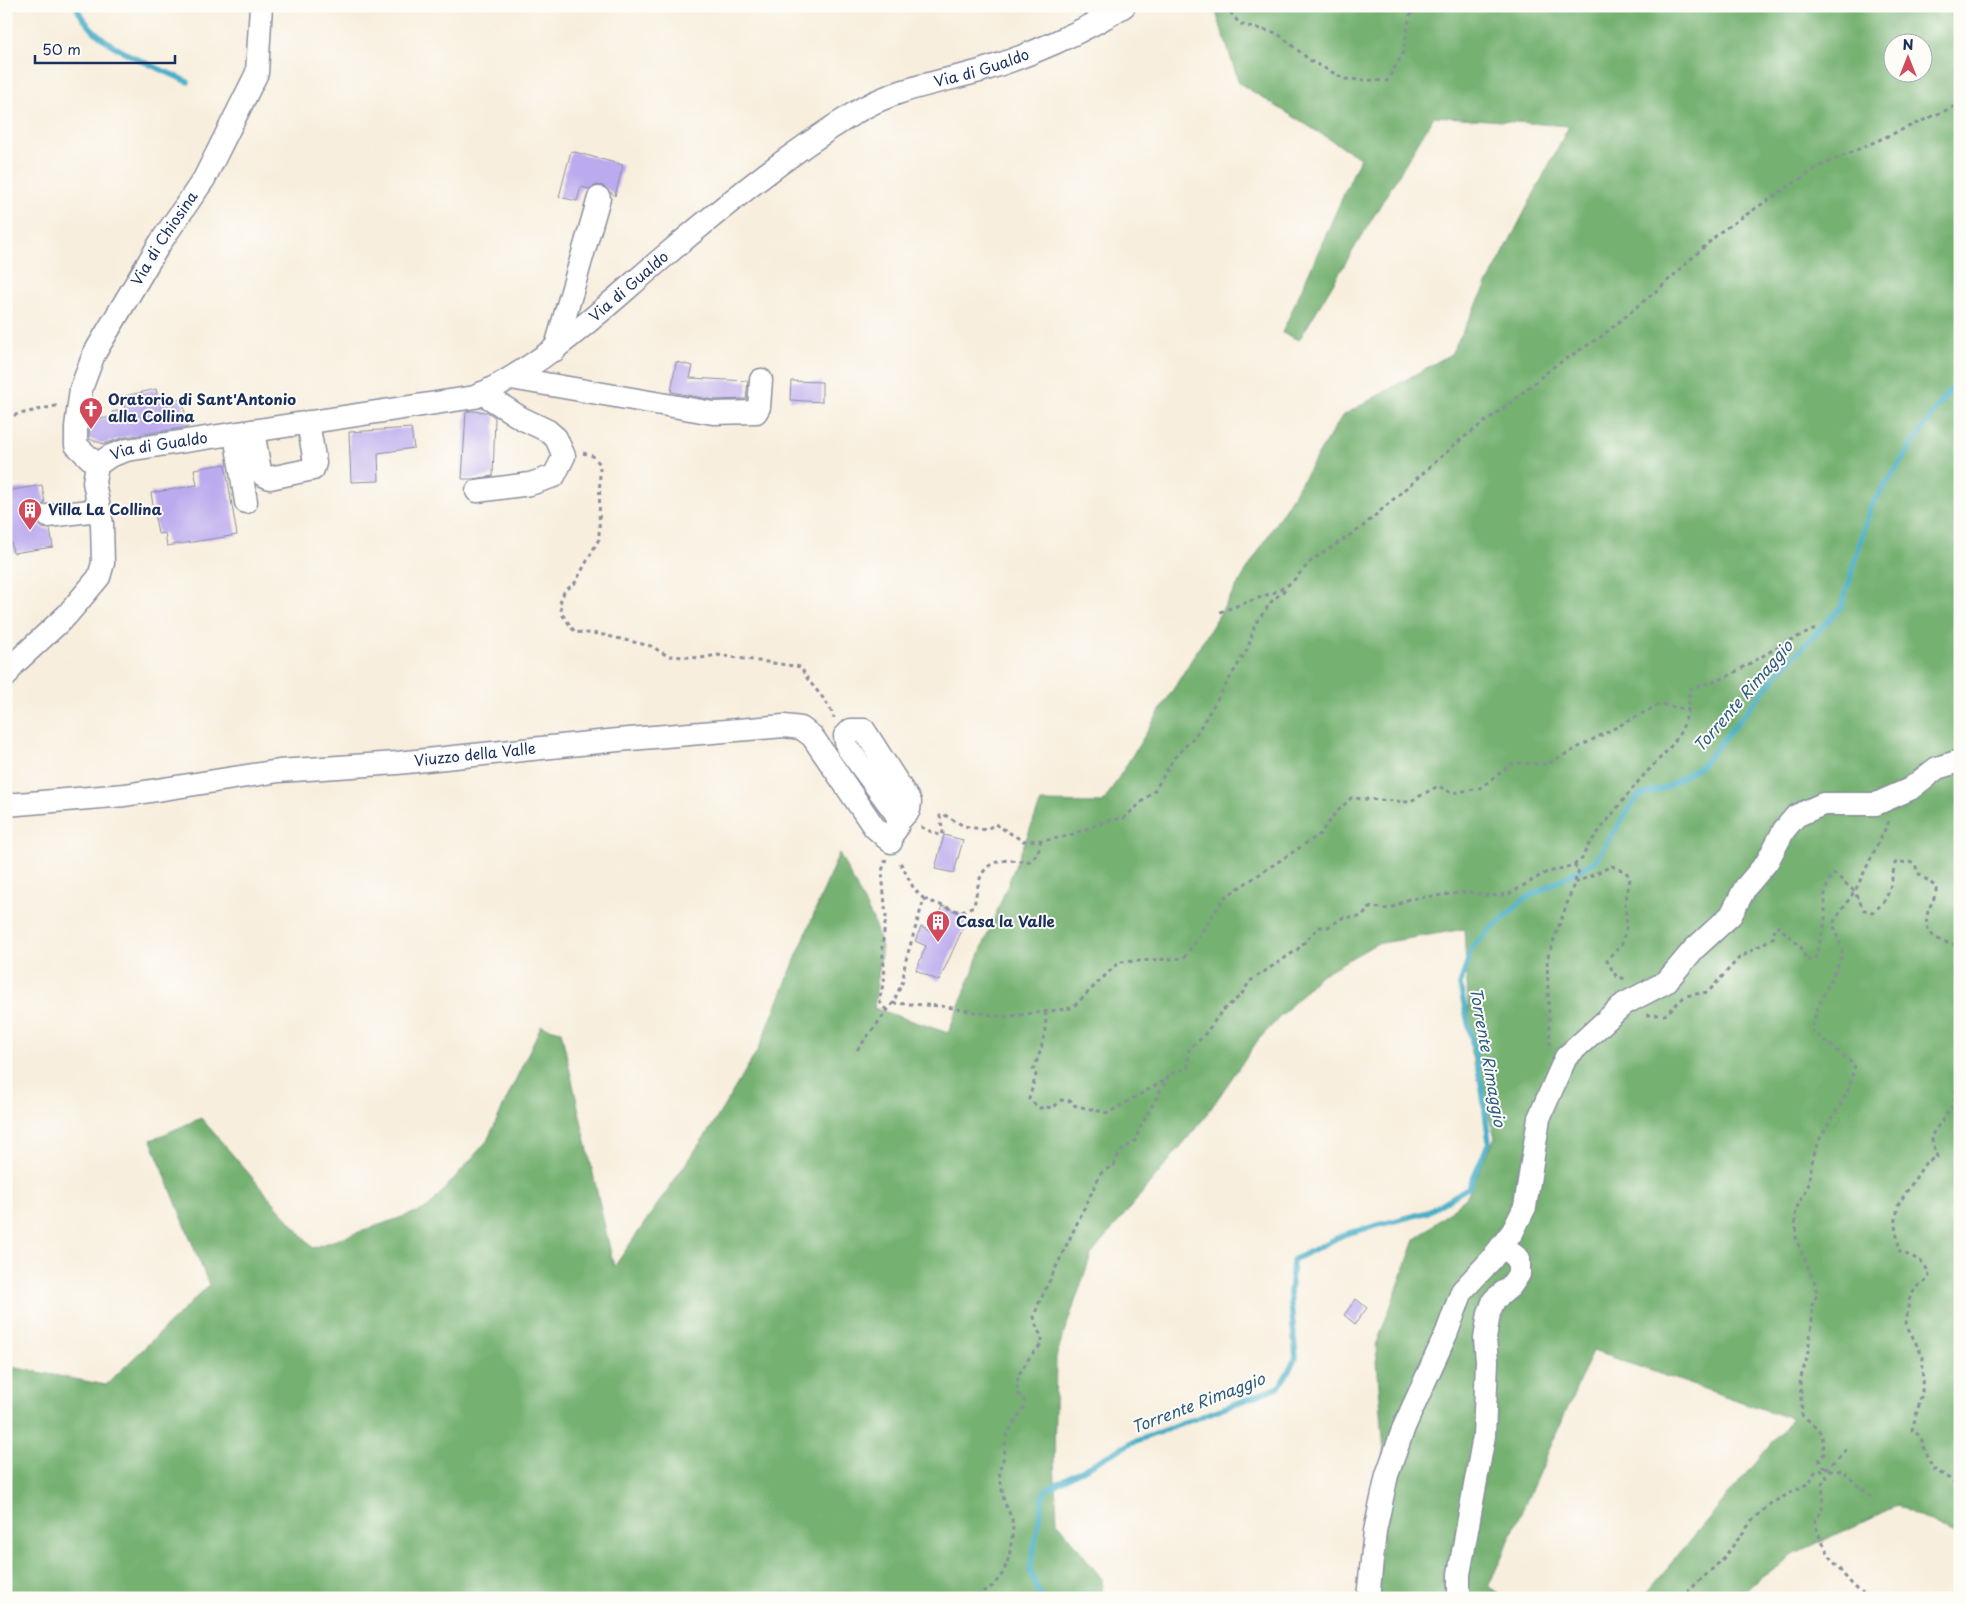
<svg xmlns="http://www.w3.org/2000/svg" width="1966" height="1604" viewBox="0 0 1966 1604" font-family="'Playpen Sans',sans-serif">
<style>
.forest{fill:#74b171;stroke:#487068;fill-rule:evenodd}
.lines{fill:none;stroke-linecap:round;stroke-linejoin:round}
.stream{stroke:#49afc8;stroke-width:5.5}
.building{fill:#bae}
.minor-casing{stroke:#8a8e9e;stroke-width:25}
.path{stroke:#8a8e9e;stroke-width:3;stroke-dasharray:4 4;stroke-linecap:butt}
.minor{stroke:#fff;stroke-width:22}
.labels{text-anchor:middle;stroke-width:4;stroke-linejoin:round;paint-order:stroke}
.street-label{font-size:15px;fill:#1b2f5e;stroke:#fdfcf7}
.poi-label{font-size:15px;font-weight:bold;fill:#1b2f5e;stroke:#fdfcf7;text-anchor:start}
.water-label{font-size:16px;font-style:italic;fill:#2b5c83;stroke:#fdfcf7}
</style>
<rect width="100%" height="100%" fill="#fdfcf7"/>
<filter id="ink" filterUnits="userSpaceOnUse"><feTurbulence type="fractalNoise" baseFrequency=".02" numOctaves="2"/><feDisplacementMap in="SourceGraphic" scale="10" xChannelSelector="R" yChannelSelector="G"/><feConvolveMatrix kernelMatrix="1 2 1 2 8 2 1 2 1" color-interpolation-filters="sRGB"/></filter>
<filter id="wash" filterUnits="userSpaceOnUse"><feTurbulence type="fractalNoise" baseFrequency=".0096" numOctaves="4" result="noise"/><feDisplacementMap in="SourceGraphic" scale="20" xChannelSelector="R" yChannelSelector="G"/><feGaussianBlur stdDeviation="1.12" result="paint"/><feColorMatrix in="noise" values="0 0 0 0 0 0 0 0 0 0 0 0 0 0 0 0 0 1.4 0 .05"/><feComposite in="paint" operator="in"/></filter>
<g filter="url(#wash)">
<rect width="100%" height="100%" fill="#f8eedd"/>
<path class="forest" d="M1214,6h746v1531l-63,-31 -102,48 -63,44h-90l150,-179 -199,-68 -104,234 13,13h-130l16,-94 -12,-158 39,-106 51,-42 29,-61 -24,-84 -7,-124 -88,15 -57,32 -61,64 -53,77 -114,138 -35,102 -2,105 3,59 45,58 1,19h-1097v-232l100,19 103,-100 -58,-145 50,-22 112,130 115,-40 59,-67 54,-115 20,5 53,236 98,-141 47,-78 80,-195 34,67 9,27 -8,61 74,25 93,-231 62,1 239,-387 109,-62 118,-228 -135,-10 -135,224 -17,-7 78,-175 -121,-75zM1894,42h30v30h-30z"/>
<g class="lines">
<path class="stream" d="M76,6c19,42 74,57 112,76
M1041,1598l-11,-27 14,-80 87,-48 148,-56 17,-29 -6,-66 3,-32 52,-26 83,-22 41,-25 20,-45 -7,-54 -22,-103 12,-38 51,-47 71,-38 44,-66 27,-8 37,-23 79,-95 61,-64 28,-98 75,-112 15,-15"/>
</g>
<g id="blocks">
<path class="building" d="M571,151l52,14 -8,31 -12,-10 -7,-1 -7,4 -8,-2 -4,14 -18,-4z
M676,362l17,4 -3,12 58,3 -2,18 -32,1 -43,-8z
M791,381l31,1v20l-32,-2z
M156,389l3,15 23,-5 6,28 -63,10 -21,7 -15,-5 1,-19 23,-3 -1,-5 13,-3 -4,-12z
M471,411l16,1 8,5 -2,59 -21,3h-10l4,-67z
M411,428l3,20 -36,5 1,28 -28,1 -2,-50z
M225,464l12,71 -70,11 -2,-13 -7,1 -7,-41 46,-8 -3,-16z
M42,485l3,18 -9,7 -1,8 7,10 8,1 3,18 -40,6 -7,-38v-24z
M944,835l19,5 -9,33 -19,-4z
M943,906l25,11 -29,64 -23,-11 10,-24 -11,-5 6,-14 11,5z
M1356,1299l11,9 -12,16 -11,-9z"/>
</g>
</g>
<g filter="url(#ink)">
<use href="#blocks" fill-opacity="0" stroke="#8a8e9e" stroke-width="1"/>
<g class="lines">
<g class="minor-casing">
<g id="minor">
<path d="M555,350l44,-152"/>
<path d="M511,378l202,35 43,-1 3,-5 2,-27"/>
<path d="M253,431l7,40 3,4 7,3 43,-9 2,-6 -7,-41"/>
<path d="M235,434l11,68"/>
<path id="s1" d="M97,465l13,-9 17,-6 348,-53c76,-36 128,-89 191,-142 59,-50 121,-100 187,-141 39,-25 84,-31 127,-43 46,-14 104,-39 144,-65"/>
<path id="s2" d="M97,465l-21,-20v-18l5,-38 13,-35 66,-111 44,-64 53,-106 4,-67"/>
<path d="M477,491l53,-7 24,-8 10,-20 -8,-18 -8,-7 -27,-13 -39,-25"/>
<path d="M48,516l50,-6"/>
<path d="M6,676l7,-11 54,-50 32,-38 4,-14 -1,-39 -8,-42 3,-17"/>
<path id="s3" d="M6,805l119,-10 154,-24 118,-8 221,-23 166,-14 17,2 11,8 62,91 17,15"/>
<path d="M885,837c12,-5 14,-9 12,-22l-50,-68 -2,-11 6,-6h13l46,72 -1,8 -11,12"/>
<path d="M1368,1598l7,-67 12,-56 17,-48 43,-95 15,-41 29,-31 22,-29 12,-24 14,-89 27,-61 58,-53 42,-22 28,-33 37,-34 14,-27 22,-26 17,-32 12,-14 27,-12h53l34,-15 27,-21 23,-7"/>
<path d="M1459,1598v-24l25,-138 3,-75 -2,-22 4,-26 5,-13 17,-14 8,-12v-15l-17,-13"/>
</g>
</g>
<path class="path" d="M1225,6l15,18 37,9 34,28 34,18 42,2 16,-28 7,-38 12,-9
M6,417l54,-12
M583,453l10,3 7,8 -1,75 -24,44 -11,9 -4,11 2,11 13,18 24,2 52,12 17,10 33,2 16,-3 84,12c10,22 25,28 33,51
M1220,612l55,-20 16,-9 21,-23 49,-32 98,-87 54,-40 40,-34 49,-31 60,-50 58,-54 98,-65 142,-63
M921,827l20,9 2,-3 -3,-17 3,-2 21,12 22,4 9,-6 28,17 24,-1 21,-4 38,-15 18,-3 31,-28 19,-32 21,-22 53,-88 7,-24 17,-23 15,-13
M886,859l-4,12 4,46 -4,30 3,29 -6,25 8,10
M1575,883l37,-17 14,6 4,7 -5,26 2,19 -6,23 -8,5 -6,9 9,15 9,3
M924,899l36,13 14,-6c4,-19 4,-42 28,-45 9,-2 19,1 28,0l8,-8 3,-14
M893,1003l48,3 63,11 68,-9 47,-46 65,-4 41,-61 95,-63 14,-19 17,-17 58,4 29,-16 14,7 28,-5 33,-25 34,1 113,-60 30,6
M1045,1012c4,11 -6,47 -12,58l3,5 -7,24 10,9 15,-1 7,-7 10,1 2,4 35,8 57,-33
M1647,1015h18l20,-19 23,-4 31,-34 35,-21 1,-11h3l23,21 5,13 9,-1 10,-36v-31l6,-17 4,-1 19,17 10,19 9,2c19,-15 17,-27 22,-49l14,-1 6,2 3,9 18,14c1,8 -4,14 -7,22 -9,24 7,32 28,36l3,-2
M1550,1045l-3,-86 32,-89 -5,-5
M857,1050l36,-47 10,-22 2,-18 19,-64 -10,-10 -15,-29
M1960,1066l-7,39 -22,31 6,21 -11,5 -28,43 -3,21 5,26c14,5 29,10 29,27l-13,8 -7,13 -3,24 17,33 -1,37 -10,36 8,6 12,32 28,17
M1826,1469l21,-20
M1871,1497l-29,-26 -11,-1 -10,-5 -2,-6 5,-5c-1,-25 -5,-24 -22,-39l-2,-35 7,-22 5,-35v-18l5,-10 -2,-12 -19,-44 -1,-23 3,-11 10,-18 5,-30 8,-21 26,-42 8,-29 -44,-35 7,-23 25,-53 -10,-31 23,-34 33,-68
M978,1598l4,-6 11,-6 10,-13 6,-16 4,-26 -1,-12 -8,-18 -5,-30 5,-14 2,-21 18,-29v-7l-7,-7 1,-17 13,-21 11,-11v-7l-5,-8 -3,-12 4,-12 63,-132 13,-8 5,-12 18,-14 1,-8 31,-56 19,-8 1,-19 13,-10 20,-27 19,-16 9,-14 47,-31 22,-23h9l16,-10h17l10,-10 18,2 20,-10 59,-7 23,4 18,-2 36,-21 29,-8 8,-6 5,-12c16,-21 33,-43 50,-64 27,-32 54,-46 52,-94l38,-12 61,-36 28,-12
M1681,1598l41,-38 30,-39 18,-17 39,-21 6,-11 5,-2 4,2 3,6 -4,6 -1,27 -7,9c2,23 33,66 54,78"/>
<use href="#minor" class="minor"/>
</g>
</g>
<defs>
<g id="church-pin" transform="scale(1.25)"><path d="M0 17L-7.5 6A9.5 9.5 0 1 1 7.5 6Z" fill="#d1495b" stroke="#fdfcf7"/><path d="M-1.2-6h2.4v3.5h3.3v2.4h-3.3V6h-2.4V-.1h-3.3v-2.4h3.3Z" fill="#fff"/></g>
<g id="building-pin" transform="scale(1.25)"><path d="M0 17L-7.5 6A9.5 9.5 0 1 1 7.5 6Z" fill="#d1495b" stroke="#fdfcf7"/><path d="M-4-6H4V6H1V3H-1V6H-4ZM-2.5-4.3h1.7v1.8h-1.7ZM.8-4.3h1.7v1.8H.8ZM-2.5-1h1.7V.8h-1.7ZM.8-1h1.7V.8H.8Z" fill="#fff"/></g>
</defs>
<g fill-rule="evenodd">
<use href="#church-pin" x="91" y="409"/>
<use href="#building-pin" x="30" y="510"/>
<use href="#building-pin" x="938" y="922"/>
</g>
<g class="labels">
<g class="street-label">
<text dy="5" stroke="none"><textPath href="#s1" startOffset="996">Via di Gualdo</textPath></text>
<text dy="5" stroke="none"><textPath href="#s2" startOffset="258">Via di Chiosina</textPath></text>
<text dy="5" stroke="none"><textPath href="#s1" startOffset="576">Via di Gualdo</textPath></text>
<text dy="5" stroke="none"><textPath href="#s1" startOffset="66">Via di Gualdo</textPath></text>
<text dy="5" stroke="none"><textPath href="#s3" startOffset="472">Viuzzo della Valle</textPath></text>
</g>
<g class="poi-label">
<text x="108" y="405">Oratorio di Sant'Antonio<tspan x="108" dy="17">alla Collina</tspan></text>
<text x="48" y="515">Villa La Collina</text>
<text x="956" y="927">Casa la Valle</text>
</g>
<g class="water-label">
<text transform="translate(1743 696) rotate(-49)" y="6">Torrente Rimaggio</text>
<text transform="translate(1488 1057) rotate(80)" y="6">Torrente Rimaggio</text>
<text transform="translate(1198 1403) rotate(-21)" y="6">Torrente Rimaggio</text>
</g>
</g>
<rect width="1966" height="1604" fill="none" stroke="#fdfcf7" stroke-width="25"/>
<g transform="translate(1908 58)"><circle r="24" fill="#fdfcf7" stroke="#a3aaba"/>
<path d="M0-4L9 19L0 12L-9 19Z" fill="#d1495b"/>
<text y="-8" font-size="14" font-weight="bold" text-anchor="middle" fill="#1b2f5e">N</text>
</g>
<path d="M35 55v8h140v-8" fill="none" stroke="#1b2f5e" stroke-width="2.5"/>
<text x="42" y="55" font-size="15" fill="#1b2f5e" stroke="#fdfcf7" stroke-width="4" paint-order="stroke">50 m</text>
</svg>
